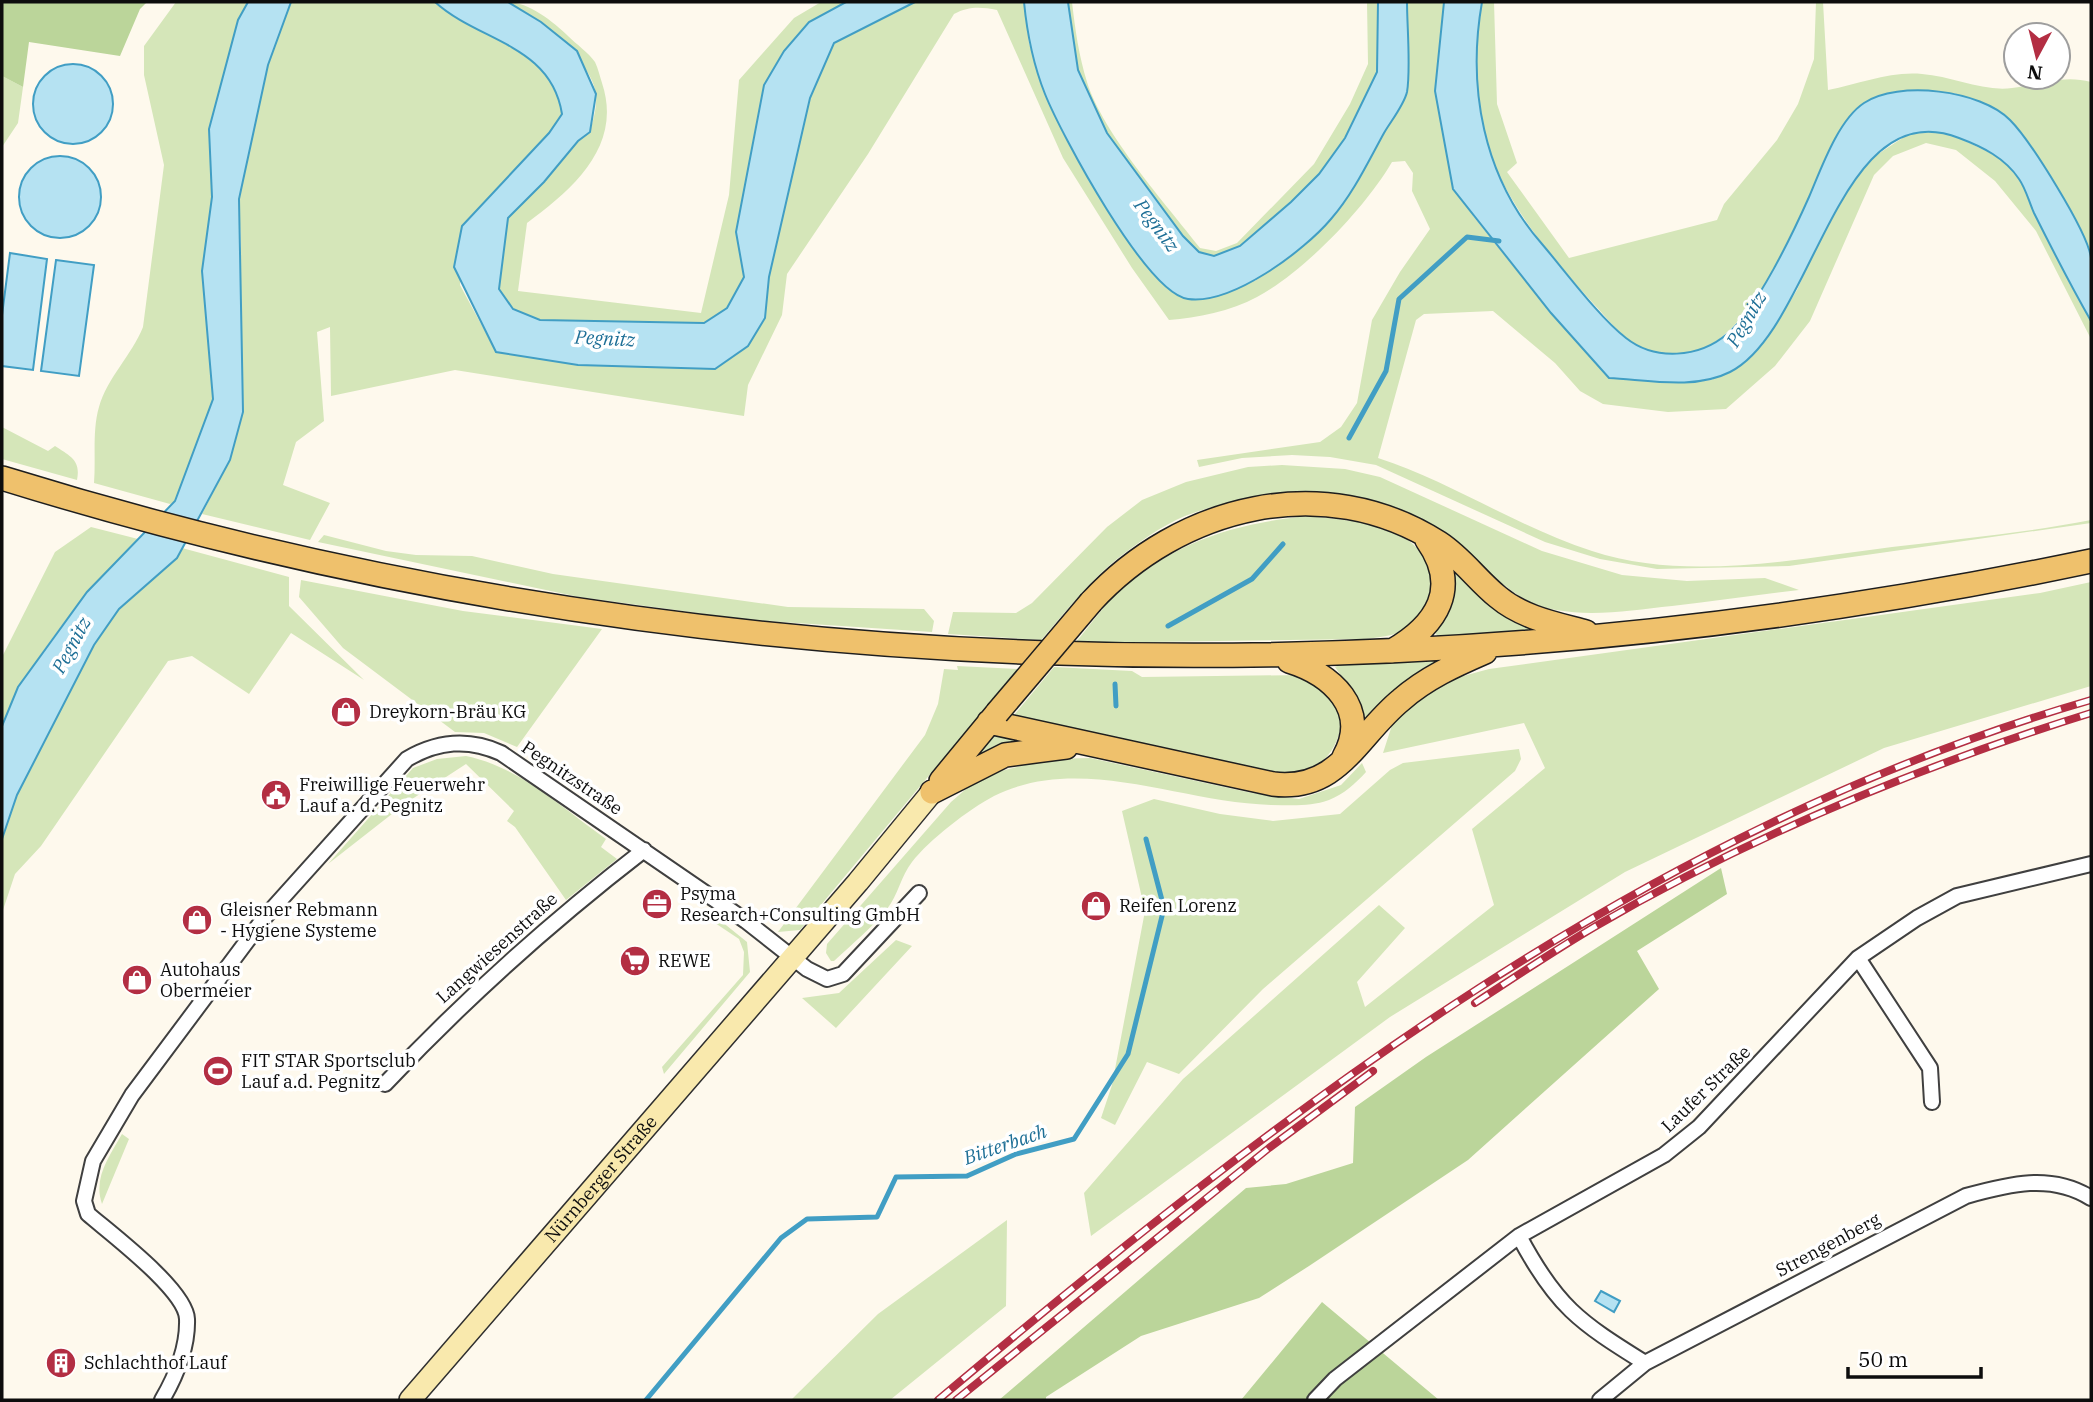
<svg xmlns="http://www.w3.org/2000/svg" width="2093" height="1402" viewBox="0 0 2093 1402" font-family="'IBM Plex Serif',serif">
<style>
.green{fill:#d5e6b9}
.forest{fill:#bbd59a}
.water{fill:#b5e2f2;stroke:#419ec4;stroke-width:2}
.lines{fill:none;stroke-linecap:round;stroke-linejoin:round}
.stream{stroke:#419ec4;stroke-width:5}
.minor-casing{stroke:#404040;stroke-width:18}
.secondary-casing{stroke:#2f2f2f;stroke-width:24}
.primary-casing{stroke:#1e1e1e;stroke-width:26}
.minor{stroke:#fff;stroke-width:14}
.secondary{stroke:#f9e9ad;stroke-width:21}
.primary{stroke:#efc16c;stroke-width:23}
.rail-casing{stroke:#b32e43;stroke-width:8}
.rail{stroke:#fff;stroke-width:5;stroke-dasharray:16;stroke-linecap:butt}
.primary-bridge-casing{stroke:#1e1e1e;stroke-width:26;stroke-linecap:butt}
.primary-bridge{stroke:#efc16c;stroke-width:23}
.labels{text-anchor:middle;stroke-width:7;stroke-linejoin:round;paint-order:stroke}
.poi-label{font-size:18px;fill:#0d0d0d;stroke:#fff;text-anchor:start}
.street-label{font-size:18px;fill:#0d0d0d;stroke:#fff}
.water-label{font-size:19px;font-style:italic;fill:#1e6f96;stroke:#fff}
</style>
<rect width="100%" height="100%" fill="#fef9ed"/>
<path class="green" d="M176,2h72l-10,18 -29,109 3,68 -10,74 11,128 -38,102 -5,3 -76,-21c2,-25 -2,-52 5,-76 8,-29 33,-52 44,-80l21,-162 -20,-90v-29z
M291,2h144l104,62 20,28 3,22 -13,19 -87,93 -2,59 36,67 82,13 137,4 50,-51 4,-41 41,-179 24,-55 81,-41h109l5,41 16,51 58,109 152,78 76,-62 75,-164 1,-53h37l29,214 78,97 59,65 78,4 24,-2 55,-41 30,-49 29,-65 23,-37 23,-30 35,-23 14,-4 25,1 55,26 19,22 71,141v18l-55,-108 -41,-50 -39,-31 -30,-7 -33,13 -19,19 -64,146 -35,45 -49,43 -58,3 -65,-8 -23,-13 -25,-28 -62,-52 -69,3 -8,6 -38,138c74,24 139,69 214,93 94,31 204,8 300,-4 66,-8 133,-14 199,-27v3l-302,43 -132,3 -57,-10 -55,-17 -169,-77 -46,-8 -38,-2 -50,3 -43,9 -2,-7 123,-18 21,-15 16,-24 15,-83 28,-48 30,-43 -18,-38 1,-18 -8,-12 -13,1c-27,46 -88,110 -135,135 -26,14 -60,21 -88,23l-37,-52 -69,-110 -66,-148c-16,-3 -28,-4 -43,4l-86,140 -81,120 -5,41 -34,70 -4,31 -289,-46 -124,26 -1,-69 -13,5 7,89 -28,21 -13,43 47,18 -20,37 -108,-26 28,-54 11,-213 -2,-48 29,-134z
M508,2c20,0 46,20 60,34 8,8 21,17 27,26 3,6 5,15 7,21 21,63 -29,106 -75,140l-9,68 183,22 28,-118 10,-115 55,-62 27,-16h25l-37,20 -25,29 -48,181 8,45 -16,30 -24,16 -164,-3 -27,-11 -14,-19 9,-72 36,-36 34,-41 12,-9c3,-12 7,-24 6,-37 -3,-35 -60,-77 -88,-93z
M1068,2h4c3,27 7,54 15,80 16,52 79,122 113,166l16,3 21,-8 77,-79 36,-60 18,-40 -1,-62h11l-1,70 -32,66 -26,36 -28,28 -51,44 -26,10 -15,-4 -16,-16 -76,-103 -29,-63z
M1482,2h12l3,102 20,59 -10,9 62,86 148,-38 7,-16 53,-64 21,-36 16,-45 2,-57h7l5,88c32,-6 62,-19 94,-16 30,2 61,18 90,14 28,-3 51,-14 79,-6v174l-43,-83 -39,-54 -55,-26 -123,53c-24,54 -72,180 -128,202 -16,7 -41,9 -57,2 -23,-10 -38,-31 -55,-49 -46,-51 -91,-104 -109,-173 -10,-42 -7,-84 0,-126z
M2,76l21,11 -5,36 -16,24z
M2,427l46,24 7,-5c15,10 26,14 22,34l-75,-21z
M1282,465l63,4 35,8 162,74 80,24 65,6 78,-3 34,12c-43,5 -85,11 -127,16 -39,4 -77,11 -116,4 -53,-9 -77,-57 -120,-83 -77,-44 -171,-41 -251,-11 -22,9 -49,28 -68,43 -28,22 -52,54 -76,81l-93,-6 5,-22 63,1 16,-10 75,-76 35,-27 44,-18 62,-15z
M1308,516c59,7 119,5 127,78 -24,35 -27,41 -71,45l-289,4c15,-17 29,-39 46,-53 54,-49 116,-67 187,-74z
M91,527l47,12c-54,56 -106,115 -136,187v-69l53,-105z
M324,535l62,16 30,4 56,1 81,18 235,33 136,2 10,12 -2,11 -183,-12 -170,-23 -261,-55z
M182,548l107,29v29l75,74 -73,-47 -42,61 -57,-38 -24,5 -127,185 -26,28 -13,39v-74l15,-44 77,-150 25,-36 58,-51z
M1450,565l82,61 -1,5 -93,6 -4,-6z
M301,580l162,31 139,18 -85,118 -33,-14 -29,-1 -112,-84 -44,-51z
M2091,582v104l-207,62 -259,124 -235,145 -299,219 -7,-43 99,-114 196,-174 26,23 -48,54 8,25 129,-102 -22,-76 73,-61 -21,-45 -141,30 11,-34 51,-38 44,-12 551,-76z
M1440,659l-1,7 -78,64 -3,-30 -23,-33 8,-4z
M957,666l61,3 -218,261 -22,2 147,-197 13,-31 6,-35 14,1z
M1054,667l78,4 10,6 158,-2 18,6 25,37c-8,45 -29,55 -72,55l-261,-53z
M995,734l33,6 -58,20z
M1519,749l2,10 -6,12 -252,218 -84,85 -32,-12 -32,63 -14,-7 11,-33 33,-174 -23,-100 32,-12 66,15 53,7 67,-7 50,-44 13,-7z
M466,756c54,11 96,52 140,83l-5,8 16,12 -51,41 -51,-73 -8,-6 7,-10 -48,-47 -60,39 -78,61 85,-96 24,-9z
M1090,758l162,35 47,6 42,-14 21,-22 4,9c-11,12 -22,22 -37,28 -19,7 -38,5 -58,5 -90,-2 -190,-52 -277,-9 -25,13 -65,44 -82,66 -11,14 -14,33 -25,47 -15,19 -35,35 -53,52h-3l-5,-8 1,-9 124,-142 30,-26 68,-17z
M711,913l36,29 3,30 -86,102 -2,-7 81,-92 1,-23 -5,-13 -30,-20z
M896,940l16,6 -76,82 -34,-30 37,-5z
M122,1134l7,5 -27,65c-9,-26 7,-47 20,-70z
M1007,1220l-1,86 -116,94h-99l87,-86z"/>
<path class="forest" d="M2,2h145l-7,7 -20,47 -91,-14 -6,45 -21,-11z
M1721,868l6,26 -90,57 22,38 -191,171 -159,106 -50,32 -118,38 -95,61v3h-47l247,-212 40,-4 67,-21 2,-56 71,-50z
M1322,1302l117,98h-198z"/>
<path class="water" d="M248,2h43l-23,63 -29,134 4,213 -13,48 -53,98 -58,51 -25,36 -77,150 -15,44v-113l16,-39 69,-95 88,-91 38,-102 -11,-128 10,-74 -3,-68 29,-109z
M435,2h73l33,20 36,29 19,43 -6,38 -12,9 -34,41 -36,36 -9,71 14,20 27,11 164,3 23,-15 17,-31 -8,-45 28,-147 20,-34 25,-29 37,-20h69l-81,41 -24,55 -41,179 -4,41 -17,28 -33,23 -137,-4 -82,-13 -42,-85 8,-41 87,-93 13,-19c-11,-70 -83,-72 -127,-112z
M1024,2h44l10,68 29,63 76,103 16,16 15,4 26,-10 51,-44 28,-28 26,-36 32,-66 1,-70h29c0,24 4,67 0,90 -3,13 -16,29 -23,41 -16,29 -31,61 -53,86 -27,32 -99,86 -143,80 -42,-6 -127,-165 -143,-205 -12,-30 -18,-61 -21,-92z
M1444,2h38c-15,85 1,175 60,242 23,27 57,73 84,94 29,23 73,20 101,-4 30,-25 66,-101 82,-137 12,-28 29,-77 55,-94 34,-23 117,-13 146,17 20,20 78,112 81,138 2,20 0,43 0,63 -20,-35 -39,-72 -57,-108 -5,-11 -8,-24 -15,-34 -14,-21 -36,-32 -60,-41 -122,-48 -145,192 -229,234 -35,18 -82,8 -121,6l-58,-65 -98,-124 -18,-98z
M33 104a40 40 0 1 1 80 0a40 40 0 1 1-80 0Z
M19 197a41 41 0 1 1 82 0a41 41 0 1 1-82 0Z
M10,253l37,6 -14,111 -31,-4v-51z
M56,260l38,5 -15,111 -38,-5z
M1601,1291l19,10 -6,11 -19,-11z"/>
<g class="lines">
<path class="stream" d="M1349,438l37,-67 13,-72 68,-62 32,4
M1168,626l84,-47 31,-35
M1115,684l1,22
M646,1400l135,-162 26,-19 70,-2 19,-40 71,-1 49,-22 58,-15 54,-85 36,-146 -18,-69"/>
<g class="minor-casing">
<path id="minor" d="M1858,958l72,110 2,34
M385,1084c80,-85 167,-163 259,-234
M1519,1236c37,70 60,86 126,127
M162,1400c14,-24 26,-53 25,-81 -1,-29 -77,-86 -99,-105l-4,-13 9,-40 39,-66 133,-178 142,-158c31,-18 61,-21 94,-6l245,168 61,48 20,10 16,-5 76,-81
M1315,1400l20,-21 184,-143 145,-81 35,-28 159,-169 59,-40 40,-22 134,-32
M1600,1400l45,-37 321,-167c43,-12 85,-23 125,2"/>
</g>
<g class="secondary-casing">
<g id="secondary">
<path id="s1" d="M410,1400l448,-518 74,-90"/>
</g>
</g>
<g class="primary-casing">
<path id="primary" d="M2,478c676,210 1398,228 2089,83
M1091,602c88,-96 233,-133 348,-59 23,15 38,37 59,54 25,21 58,27 88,35
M1392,651c45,-26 69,-63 35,-111
M1289,661c42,13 82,48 55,96
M989,722l284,62c66,8 84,-48 128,-84 25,-22 54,-35 84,-48
M941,781l56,-68
M932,792l73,-37 61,-8"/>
</g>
<use href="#minor" class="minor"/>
<use href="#secondary" class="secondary"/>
<use href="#primary" class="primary"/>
<g class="rail-casing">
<path id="rail" d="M1475,1003c40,-26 80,-53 121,-77 155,-90 324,-160 495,-213
M938,1400c348,-293 708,-571 1153,-700
M956,1400l313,-252 104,-77"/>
</g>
<use href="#rail" class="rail"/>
<g class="primary-bridge-casing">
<path id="primary-bridge" d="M997,713l94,-111"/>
</g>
<use href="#primary-bridge" class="primary-bridge"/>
</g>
<defs>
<g id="shop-disc" transform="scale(1.575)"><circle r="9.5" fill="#b32e43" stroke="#fff"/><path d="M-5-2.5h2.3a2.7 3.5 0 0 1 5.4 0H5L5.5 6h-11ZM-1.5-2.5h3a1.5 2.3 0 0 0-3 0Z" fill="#fff"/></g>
<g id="civic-disc" transform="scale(1.575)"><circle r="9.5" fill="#b32e43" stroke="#fff"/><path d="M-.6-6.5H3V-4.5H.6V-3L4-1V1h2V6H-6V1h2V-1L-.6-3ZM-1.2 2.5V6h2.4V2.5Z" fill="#fff"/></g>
<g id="office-disc" transform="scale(1.575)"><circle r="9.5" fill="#b32e43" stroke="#fff"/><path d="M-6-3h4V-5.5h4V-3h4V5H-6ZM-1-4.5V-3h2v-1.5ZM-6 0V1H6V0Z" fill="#fff"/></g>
<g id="supermarket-disc" transform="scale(1.575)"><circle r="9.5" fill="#b32e43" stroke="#fff"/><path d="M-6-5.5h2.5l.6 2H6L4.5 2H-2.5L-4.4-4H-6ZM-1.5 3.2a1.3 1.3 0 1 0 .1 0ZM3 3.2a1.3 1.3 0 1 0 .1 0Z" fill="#fff"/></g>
<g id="stadium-disc" transform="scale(1.575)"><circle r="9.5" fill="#b32e43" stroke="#fff"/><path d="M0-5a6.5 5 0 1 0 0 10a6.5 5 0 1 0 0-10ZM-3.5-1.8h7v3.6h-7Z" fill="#fff"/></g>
<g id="building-disc" transform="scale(1.575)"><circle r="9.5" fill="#b32e43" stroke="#fff"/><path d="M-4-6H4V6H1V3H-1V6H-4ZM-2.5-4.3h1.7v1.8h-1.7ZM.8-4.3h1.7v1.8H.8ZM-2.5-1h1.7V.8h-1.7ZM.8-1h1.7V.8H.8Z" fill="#fff"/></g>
</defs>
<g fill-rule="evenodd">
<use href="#shop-disc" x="346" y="712"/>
<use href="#civic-disc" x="276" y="795"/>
<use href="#office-disc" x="657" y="904"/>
<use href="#shop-disc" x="1096" y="906"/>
<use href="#shop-disc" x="197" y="920"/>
<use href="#supermarket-disc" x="635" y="961"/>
<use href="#shop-disc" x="137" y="980"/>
<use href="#stadium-disc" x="218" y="1071"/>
<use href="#building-disc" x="61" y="1363"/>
</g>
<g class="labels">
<g class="poi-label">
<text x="369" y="718">Dreykorn-Bräu KG</text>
<text x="299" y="791">Freiwillige Feuerwehr<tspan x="299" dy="21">Lauf a. d. Pegnitz</tspan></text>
<text x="680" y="900">Psyma<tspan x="680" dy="21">Research+Consulting GmbH</tspan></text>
<text x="1119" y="912">Reifen Lorenz</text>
<text x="220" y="916">Gleisner Rebmann<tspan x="220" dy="21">- Hygiene Systeme</tspan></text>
<text x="658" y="967">REWE</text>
<text x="160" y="976">Autohaus<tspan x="160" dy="21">Obermeier</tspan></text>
<text x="241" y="1067">FIT STAR Sportsclub<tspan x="241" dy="21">Lauf a.d. Pegnitz</tspan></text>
<text x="84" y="1369">Schlachthof Lauf</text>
</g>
<g class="street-label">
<text transform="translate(572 778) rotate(34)" y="6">Pegnitzstraße</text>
<text transform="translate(497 948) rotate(-42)" y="6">Langwiesenstraße</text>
<text transform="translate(1706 1089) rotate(-44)" y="6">Laufer Straße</text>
<text dy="6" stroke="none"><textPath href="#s1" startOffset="292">Nürnberger Straße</textPath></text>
<text transform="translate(1828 1245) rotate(-28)" y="6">Strengenberg</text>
</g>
<g class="water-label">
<text transform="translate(1157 225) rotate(53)" y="7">Pegnitz</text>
<text transform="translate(1746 319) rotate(-60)" y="7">Pegnitz</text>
<text transform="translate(605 338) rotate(3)" y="7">Pegnitz</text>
<text transform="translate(71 645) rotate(-62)" y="7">Pegnitz</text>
<text transform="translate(1005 1144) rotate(-19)" y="7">Bitterbach</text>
</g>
</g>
<rect width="2093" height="1402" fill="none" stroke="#0d0d0d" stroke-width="7"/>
<g transform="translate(2037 56) rotate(187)"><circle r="33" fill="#ffffff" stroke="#9e9e9e" stroke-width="2"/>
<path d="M0-5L12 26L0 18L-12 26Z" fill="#b32e43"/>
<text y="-10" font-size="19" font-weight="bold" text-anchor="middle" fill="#0d0d0d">N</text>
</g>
<path d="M1848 1367v10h133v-10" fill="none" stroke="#0d0d0d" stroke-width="3.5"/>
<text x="1858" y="1367" font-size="21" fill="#0d0d0d" stroke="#ffffff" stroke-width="5" paint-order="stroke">50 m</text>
</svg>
